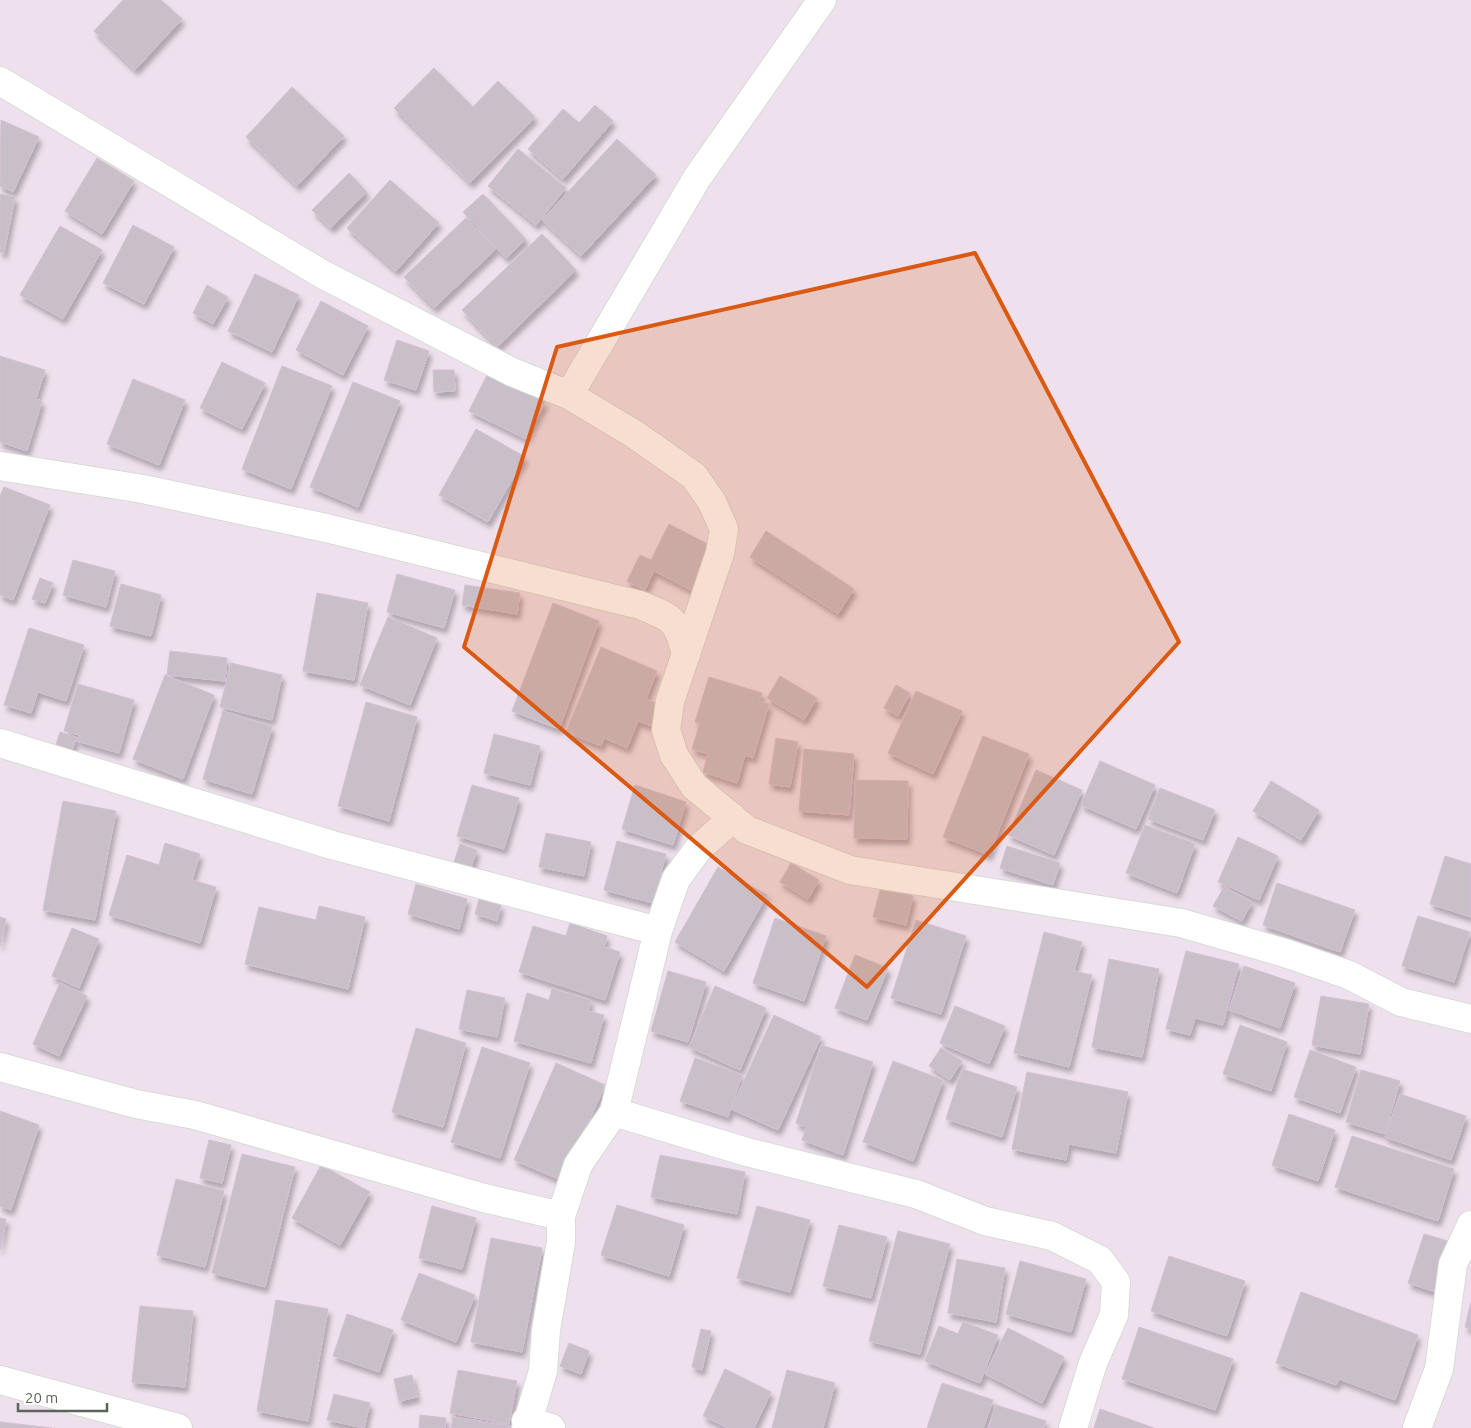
<svg xmlns="http://www.w3.org/2000/svg" width="1471" height="1428" viewBox="0 0 1471 1428" font-family="Ubuntu,sans-serif">
<style>
.building{fill:#c9bfc9;stroke:#d3bfd3;filter:url(#shadow)}
.lines{fill:none;stroke-linecap:round;stroke-linejoin:round}
.minor-casing{stroke:#d5dcd5;stroke-width:30}
.minor{stroke:#fff;stroke-width:28}
.marked{fill:#da5a14;fill-opacity:0.2;stroke:#da5a14;stroke-width:4;stroke-linejoin:round}
</style>
<defs>
<filter id="shadow"><feDropShadow dx="3" dy="5.5" stdDeviation="2.5" flood-color="#0004"/></filter>
</defs>
<rect width="100%" height="100%" fill="#eee1ed"/>
<path class="building" d="M123,0h38l21,19 -47,51 -41,-39z
M434,68l39,39 25,-26 37,36 -65,66 -76,-75z
M292,87l52,49 -47,50 -51,-49z
M595,105l18,16 -50,58 -35,-30 35,-40 16,14z
M1,120l38,17 -26,55 -13,-6z
M617,139l39,36 -75,81 -39,-36z
M518,149l48,39 -30,37 -48,-39z
M97,158l37,23 -32,53 -37,-23z
M349,173l18,19 -36,36 -19,-18z
M390,180l49,43 -43,48 -49,-43z
M0,194l15,3 -11,56 -4,-1z
M483,194l43,45 -20,19 -43,-46z
M466,218l30,31 -62,59 -30,-31z
M133,225l41,22 -30,57 -41,-21z
M60,226l42,24 -39,69 -43,-24z
M542,234l34,36 -79,77 -35,-37z
M255,274l44,21 -27,57 -44,-21z
M207,285l21,12 -15,27 -20,-11z
M321,301l47,25 -25,49 -47,-25z
M397,340l32,11 -13,39 -32,-10z
M0,356l45,14 -9,29 6,2 -15,50 -27,-9z
M222,362l43,21 -23,46 -42,-21z
M282,366l50,20 -41,103 -49,-20z
M433,370h21l1,21 -21,1z
M488,373l57,29 -19,37 -57,-28z
M133,379l52,21 -26,65 -52,-21z
M353,382l47,19 -42,106 -48,-20z
M476,429l49,28 -37,65 -49,-27z
M4,487l46,18 -37,95 -13,-5v-99z
M669,524l46,24 -22,43 -39,-20 -9,19 -18,-9 13,-26 11,5z
M766,531l88,58 -16,25 -88,-57z
M73,560l42,11 -9,36 -43,-12z
M397,574l58,16 -11,38 -57,-16z
M40,578l13,5 -8,20 -13,-4z
M121,584l40,11 -10,41 -41,-10z
M465,585l55,8 -3,21 -55,-9z
M317,593l51,10 -14,77 -51,-9z
M553,603l46,18 -40,108 -47,-18z
M388,617l49,21 -27,67 -50,-20z
M29,628l55,17 -18,56 -28,-9 -7,21 -27,-8z
M601,647l56,24 -11,28 14,6 -8,21 -14,-5 -11,27 -23,-10 -3,8 -35,-14z
M170,651l57,7 -2,23 -58,-6z
M231,663l51,12 -10,45 -52,-13z
M165,675l49,20 -31,84 -50,-20z
M780,676l37,22 -13,22 -37,-22z
M709,677l53,16 -3,8 10,3 -16,54 -8,-3 -8,28 -34,-11 5,-18 -16,-5 8,-26 -5,-1z
M78,684l56,16 -15,53 -42,-12 2,-6 -15,-4z
M896,685l14,8 -12,23 -14,-8z
M916,691l46,20 -29,63 -45,-21z
M366,702l51,15 -28,104 -51,-15z
M223,711l49,16 -20,67 -49,-15z
M60,732l16,5 -5,17 -16,-6z
M494,734l46,12 -10,39 -46,-12z
M983,736l46,18 -40,101 -46,-18z
M776,738l22,4 -8,45 -21,-3z
M804,749l50,5 -5,61 -50,-4z
M1100,761l55,24 -19,44 -55,-24z
M1036,770l46,20 -28,65 -46,-20z
M855,780l53,1 -1,58 -53,-1z
M1271,781l48,29 -18,30 -48,-29z
M472,785l47,13 -15,51 -47,-13z
M635,785l51,17 -13,43 -51,-16z
M1160,788l55,22 -12,30 -55,-21z
M63,801l53,10 -21,109 -52,-10z
M1145,825l50,19 -18,49 -51,-20z
M546,833l45,9 -7,34 -45,-9z
M1238,837l40,19 -19,44 -41,-18z
M617,841l49,13 -13,49 -49,-13z
M165,843l35,11 -8,26 24,7 -16,56 -91,-28 18,-60 32,10z
M460,844l17,6 -6,18 -17,-6z
M1007,846l53,17 -7,22 -53,-17z
M1445,856l26,8v53l-41,-13z
M791,863l28,17 -11,19 -28,-17z
M718,867l49,28 -43,76 -49,-29z
M1277,883l78,27 -15,42 -77,-27z
M416,884l51,15 -8,30 -51,-15z
M881,887l32,9 -7,29 -33,-8z
M1224,887l28,15 -10,19 -29,-15z
M479,899l22,6 -4,16 -22,-7z
M319,906l46,11 -17,72 -103,-25 14,-57 57,13z
M1418,916l52,16 -16,50 -52,-16z
M0,917l6,2 -6,27z
M775,918l51,18 -22,65 -51,-18z
M916,920l50,16 -25,78 -50,-16z
M570,923l37,13 -3,11 16,5 -15,48 -86,-28 14,-46 33,10z
M72,928l27,11 -20,49 -27,-12z
M1044,932l38,10 -8,29 18,4 -23,92 -55,-14z
M1186,951l53,13 -16,61 -28,-7 -5,17 -24,-6z
M855,955l33,13 -21,52 -32,-12z
M1109,959l50,10 -17,88 -50,-10z
M1244,966l51,17 -15,45 -51,-18z
M668,971l38,11 -18,60 -37,-11z
M60,983l27,13 -28,60 -26,-12z
M715,986l51,22 -26,62 -51,-23z
M552,989l39,11 -3,11 16,4 -13,48 -77,-22 13,-48 22,7z
M467,990l38,8 -8,39 -38,-8z
M1321,996l48,8 -9,50 -48,-9z
M955,1006l50,20 -16,38 -49,-21z
M774,1015l47,22 -43,93 -47,-21z
M1240,1025l47,17 -16,49 -48,-17z
M416,1028l50,15 -23,84 -51,-15z
M821,1045l52,17 -30,93 -41,-15 4,-13 -10,-4z
M482,1047l48,16 -30,95 -49,-16z
M941,1048l21,13 -12,19 -21,-14z
M1310,1050l46,17 -16,46 -46,-16z
M695,1058l47,17 -14,42 -48,-16z
M893,1061l50,19 -30,81 -50,-19z
M556,1063l49,22 -42,96 -49,-21z
M962,1069l55,18 -15,50 -56,-18z
M1361,1070l39,11 -15,53 -39,-12z
M1027,1072l101,20 -12,61 -47,-9 -3,16 -54,-11z
M1400,1094l66,22 -15,44 -66,-23z
M0,1111l39,14 -28,85 -11,-4z
M1289,1114l46,16 -17,51 -46,-16z
M1352,1136l102,33 -16,52 -103,-34z
M209,1140l22,5 -9,38 -22,-5z
M242,1154l53,13 -30,120 -53,-14z
M660,1155l85,17 -8,42 -86,-17z
M321,1165l49,27 -30,53 -48,-27z
M176,1179l48,12 -19,76 -48,-12z
M617,1205l67,20 -15,51 -68,-21z
M432,1206l44,12 -14,51 -43,-11z
M757,1206l53,14 -20,72 -53,-14z
M0,1218l6,1 -6,31z
M839,1225l48,12 -16,61 -48,-12z
M898,1231l52,13 -30,110 -51,-13z
M1424,1234l27,8 -16,50 -27,-9z
M491,1238l51,10 -20,104 -51,-10z
M1169,1256l76,25 -18,55 -76,-25z
M957,1259l48,9 -9,54 -48,-9z
M1020,1261l66,18 -15,53 -65,-18z
M419,1273l56,22 -19,47 -55,-22z
M1301,1292l117,43 -23,65 -56,-21 -3,6 -60,-22z
M276,1300l52,9 -20,112 -51,-10z
M1471,1302v27l-6,-2z
M140,1306l53,5 -8,76 -53,-5z
M347,1314l46,16 -14,42 -46,-16z
M963,1322l35,13 -18,48 -55,-22 14,-35 19,8z
M1139,1327l94,32 -18,51 -93,-31z
M1008,1328l56,29 -22,46 -57,-29z
M701,1329l10,2 -9,39 -10,-3z
M569,1343l20,8 -8,23 -21,-8z
M725,1369l46,23 -17,36h-26l-25,-12z
M458,1370l59,11 -8,43 -59,-11z
M787,1370l48,13 -12,45h-51z
M412,1375l5,22 -18,4 -5,-22z
M942,1383l51,17 -10,28h-56z
M334,1394l36,9 -6,25 -37,-8z
M996,1405l50,16 -3,7h-54z
M1100,1409l54,19h-60z
M420,1415l26,3 -1,10h-26z
M453,1417l59,9 -1,2h-60z
M0,1422l52,6h-52z"/>
<g class="lines">
<g class="minor-casing">
<path id="minor" d="M0,81l322,193 190,98 57,23 65,39 60,42 18,26 12,27 -4,24 -50,148 -4,29 8,25 20,31 53,44 103,40 331,53 104,30 64,22 52,27 70,17
M569,395l128,-217 125,-178
M0,466l143,23 183,39 314,77c33,13 38,15 46,50
M0,743l332,102 326,86
M733,818l-34,30 -23,31 -18,52 -44,181 133,40 169,42 69,27 67,15 48,24 16,22 -2,33 -21,48 -20,65
M0,1067l136,37 59,11 289,83 77,18
M0,1380l178,48
M526,1421l25,7
M526,1428l17,-57 3,-41 15,-88v-26l17,-51 36,-53
M1417,1428l22,-59 14,-105 18,-39"/>
</g>
<use href="#minor" class="minor"/>
</g>
<path class="marked" d="M975,253l204,389 -312,345 -403,-340 93,-300z"/>
<path d="M18 1403v8h89v-8" fill="none" stroke="#5b645a" stroke-width="2.5"/>
<text x="25" y="1403" font-size="15" fill="#5b645a" stroke="#ffffff" stroke-width="4" paint-order="stroke">20 m</text>
</svg>
